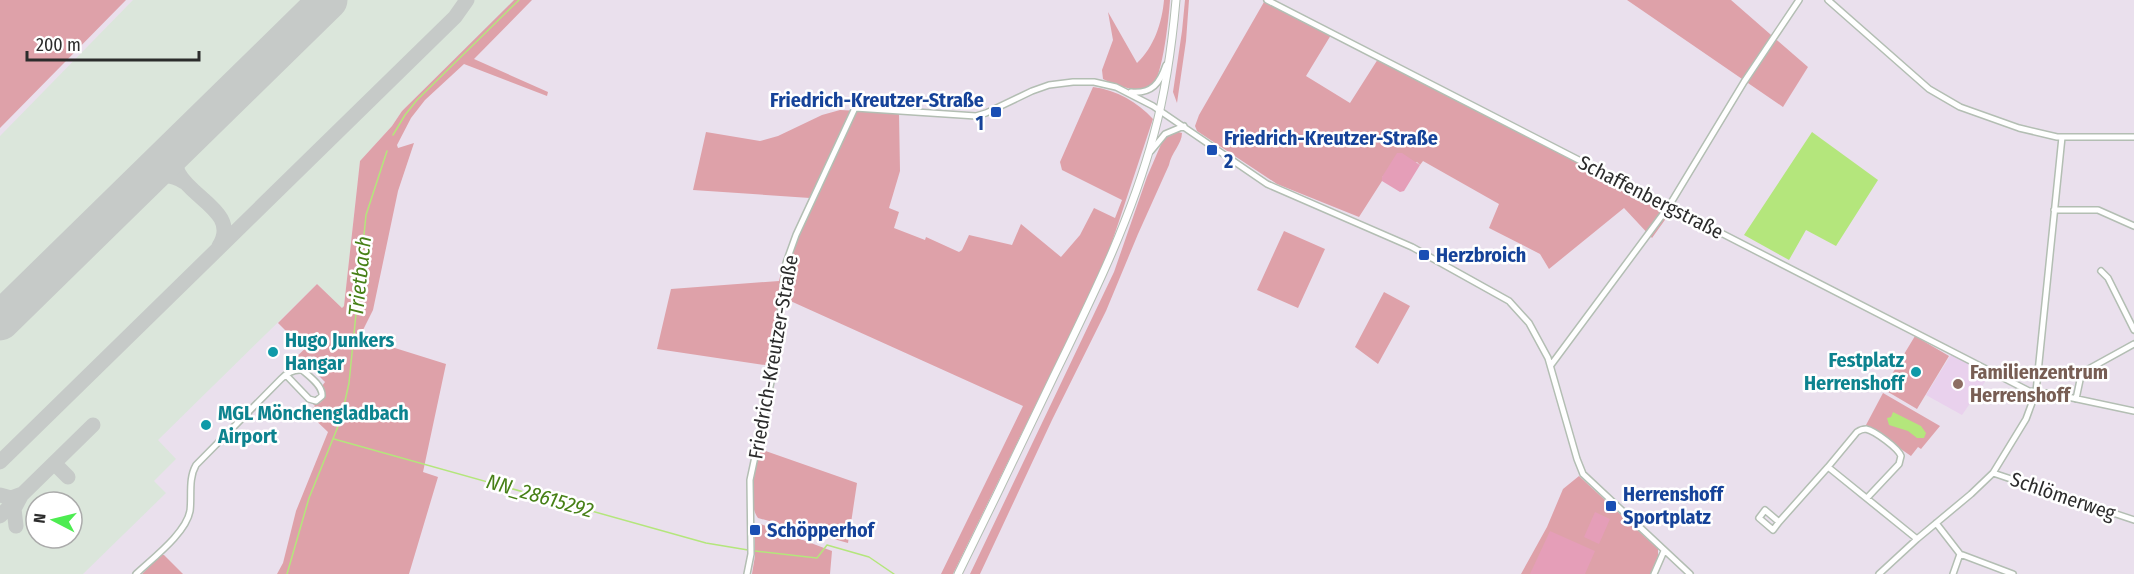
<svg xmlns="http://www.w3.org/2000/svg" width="2134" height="574" viewBox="0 0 2134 574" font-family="'Fira Sans Condensed',sans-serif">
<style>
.education{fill:#e9d1ed}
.airport{fill:#dbe6db;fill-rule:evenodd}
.green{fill:#dea1a9}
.pitch{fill:#e59eb8}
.water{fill:#b4e67c}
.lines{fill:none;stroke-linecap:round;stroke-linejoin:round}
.stream{stroke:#b4e67c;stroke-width:1.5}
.taxiway{stroke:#c6cac8;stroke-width:15}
.runway{stroke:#c6cac8;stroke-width:39}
.minor-casing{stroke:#b3beb3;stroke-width:8}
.secondary-casing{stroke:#b3beb3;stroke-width:9}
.minor{stroke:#fff;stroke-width:5}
.secondary{stroke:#fff;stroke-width:7}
.transit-dot{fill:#1a4fb4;stroke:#fff;stroke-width:2}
.culture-dot{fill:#0f9aa8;stroke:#fff;stroke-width:2}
.education-dot{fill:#8d6e63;stroke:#fff;stroke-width:2}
.labels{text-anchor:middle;stroke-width:5;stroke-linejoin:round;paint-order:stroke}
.transit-label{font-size:20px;font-weight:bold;fill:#164399;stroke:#fff;text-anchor:start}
.street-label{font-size:20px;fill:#2c2c2c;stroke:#fff}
.culture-label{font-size:20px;font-weight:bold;fill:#0d838f;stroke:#fff;text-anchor:start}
.education-label{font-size:20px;font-weight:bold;fill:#785e54;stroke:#fff;text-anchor:start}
.water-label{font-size:21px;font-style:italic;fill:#478017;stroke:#fff}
</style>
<rect width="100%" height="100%" fill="#eae0ed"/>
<path class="education" d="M1952,353l39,20 -29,42 -36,-20z"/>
<path class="airport" d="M133,0h381l-112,111 -10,15 -32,35 -16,145 -2,2 -25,-24 -159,156 18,19 -22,22 12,12 -83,81h-83v-438zM36,502h36v36h-36z"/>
<path class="green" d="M0,0h126l-126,128z
M514,0h18l-58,59 74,33 -1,4 -83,-32 -39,36 -14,18 -14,27 1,3 16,-5 -16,48 -25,119 -10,20v8l83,26 -23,108 15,5 -29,97h-132l6,-11 13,-52 32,-79 -20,-19 7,-7 -2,-2h5c7,-4 8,-11 4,-18l3,-4 -16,-16 -4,3 -11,-2 -4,-4 26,-25 -2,-2 -12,11 -24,-24 39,-39 25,24 2,-2 16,-145 32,-35 10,-15z
M1164,0h6c-1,16 -7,76 -18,86 -12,9 -37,-1 -49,-7l-1,-9 11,-30 -5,-28 29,51c17,-16 25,-40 27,-63z
M1185,0h4l-3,41 -9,62 -4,-11 9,-61z
M1627,0h104l77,67 -25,40z
M1264,2l67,33 -25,41 44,27 28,-44 294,151 -20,28 -28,-30 -75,61 -9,-15 -51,-26 10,-24 -76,-43 -3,4 -3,-3 -35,15v4l-23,36 -82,-33 -80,-53 -2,-5 4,-11z
M1093,87c24,3 44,15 60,32l-48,144 -152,311h-12l82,-168 -237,-107 -8,68 -121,-18 14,-60 108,-8 5,-22 26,-61 -117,-8 13,-58 54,9 18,-5 44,-21 18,-5 59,3 1,58 -11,37 10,4 -5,16 31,12 1,-3 33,15 3,-2 7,-15 43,10 9,-21 40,33 19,-22 14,-27 21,10 7,-18 -60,-30 -2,-8z
M1175,131l7,2c0,11 -11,20 -13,32l-31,69 -32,77 -54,109 -72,154h-10l144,-302 33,-95 15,-35 3,-6z
M1284,231l41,18 -27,59 -41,-18z
M1384,292l26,14 -32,58 -23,-17z
M1915,336l34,20 -32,53 -34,-20z
M1883,393l57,33 -19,23 -3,-2 -7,9 -45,-31z
M760,449l97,34 -9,60 -90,-25c-12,-16 -2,-50 2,-69z
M1579,476l79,73v7l-5,18h-132l26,-47 16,-38z
M758,523l74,28 -2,23h-78l3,-18v-30z
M161,555h3l19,19h-41z"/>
<path class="pitch" d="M1397,153h5l18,12 -16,26 -4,1 -18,-11v-4z
M1595,512l15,7 -11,25 -15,-7z
M1550,531l45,20 -10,23h-55z"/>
<path class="water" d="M1812,132l66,48 -42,66 -30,-16 -17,30 -45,-25z
M1893,412l28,14 5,7 -2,5h-7l-9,-7 -19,-6 -2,-7 4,-1z"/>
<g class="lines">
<path class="stream" d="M393,135l12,-20 12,-15 102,-100
M334,439l372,104 42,7
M755,551l62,7 10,-13 42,12 25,17
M287,574l22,-76 32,-79 8,-36 17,-168 21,-64"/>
<path class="taxiway" d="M181,144c-29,46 66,59 38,102
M137,186c16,-10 30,-15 47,-4
M0,462l455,-445 12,-17
M54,463l14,14
M0,495l11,3 11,-4 -8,15 2,17
M0,516l93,-91"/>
<path class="runway" d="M0,321l328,-321"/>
<g class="minor-casing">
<path id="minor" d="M1267,0l762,391 20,2 85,18
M1828,0l101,89 31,18 59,21 38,9h77
M1131,92c21,2 29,-9 35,-27
M1151,151l14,-17 19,-8
M2054,210h44l36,16
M2101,271l7,7 26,52
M1551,365l118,-159 75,-124 55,-82
M2076,399l4,-19 5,-9 49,-27
M1993,473l141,47
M1867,498l32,-34 2,-8c-3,-8 -26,-25 -35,-27 -4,0 -6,1 -9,3l-29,35 89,72
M1779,522l-6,8 -14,-12 6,-8 14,12 49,-55
M1936,523l24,31 -7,20
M1960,554l53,20
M136,574c17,-16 50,-41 54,-63 2,-15 -2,-32 6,-46l85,-86c6,-6 12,-10 21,-9 7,6 21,16 20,26l-6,5 -7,-2 -23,-24
M747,574l4,-20 -1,-74 24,-112 12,-105 10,-28 59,-127 121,8 10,-3 46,-22 17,-6 24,-3h21l22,5 37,19 114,78 145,63 97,54 20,22 19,35 29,101 6,15 107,100
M1654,574l10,-23
M1879,574l38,-35 54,-45 22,-21 33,-54 10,-27 26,-255"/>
</g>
<g class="secondary-casing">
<path id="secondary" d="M958,574c32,-65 64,-131 95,-196 39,-80 78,-158 101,-244 12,-44 18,-89 22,-134"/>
</g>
<use href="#minor" class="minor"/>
<use href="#secondary" class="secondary"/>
</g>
<g class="transit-dot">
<rect x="990" y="106" width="12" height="12" rx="3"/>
<rect x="1206" y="144" width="12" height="12" rx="3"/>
<rect x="1418" y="249" width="12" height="12" rx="3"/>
<rect x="1605" y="500" width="12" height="12" rx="3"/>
<rect x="749" y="524" width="12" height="12" rx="3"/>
</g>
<g class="culture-dot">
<circle cx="273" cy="352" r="6"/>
<circle cx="1916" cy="372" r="6"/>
<circle cx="206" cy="425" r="6"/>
</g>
<circle class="education-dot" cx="1958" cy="384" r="6"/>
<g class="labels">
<g class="transit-label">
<text x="984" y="107" text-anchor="end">Friedrich-Kreutzer-Straße<tspan x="984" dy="23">1</tspan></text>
<text x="1224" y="145">Friedrich-Kreutzer-Straße<tspan x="1224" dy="23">2</tspan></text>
<text x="1436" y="262">Herzbroich</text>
<text x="1623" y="501">Herrenshoff<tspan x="1623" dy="23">Sportplatz</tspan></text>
<text x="767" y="537">Schöpperhof</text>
</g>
<g class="street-label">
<text transform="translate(1651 197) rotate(27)" y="7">Schaffenbergstraße</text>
<text transform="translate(773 357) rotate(-80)" y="7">Friedrich-Kreutzer-Straße</text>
<text transform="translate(2063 496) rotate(19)" y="7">Schlömerweg</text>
</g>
<g class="culture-label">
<text x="285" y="347">Hugo Junkers<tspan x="285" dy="23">Hangar</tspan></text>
<text x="1904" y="367" text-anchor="end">Festplatz<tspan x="1904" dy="23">Herrenshoff</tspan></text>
<text x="218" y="420">MGL Mönchengladbach<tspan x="218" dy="23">Airport</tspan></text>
</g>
<g class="education-label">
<text x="1970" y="379">Familienzentrum<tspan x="1970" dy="23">Herrenshoff</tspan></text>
</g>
<g class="water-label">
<text transform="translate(360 276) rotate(-84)" y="7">Trietbach</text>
<text transform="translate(540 496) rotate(16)" y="7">NN_28615292</text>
</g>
</g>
<g transform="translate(54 520) rotate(277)"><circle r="28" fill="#ffffff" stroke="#ababab" stroke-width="1.5"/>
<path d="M0-4.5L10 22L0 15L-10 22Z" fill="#4dec51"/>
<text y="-9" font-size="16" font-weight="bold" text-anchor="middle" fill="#2c2c2c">N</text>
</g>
<path d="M27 51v9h172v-9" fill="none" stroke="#2c2c2c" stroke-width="3"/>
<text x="36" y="51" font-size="18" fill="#2c2c2c" stroke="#ffffff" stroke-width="4.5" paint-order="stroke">200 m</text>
</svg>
